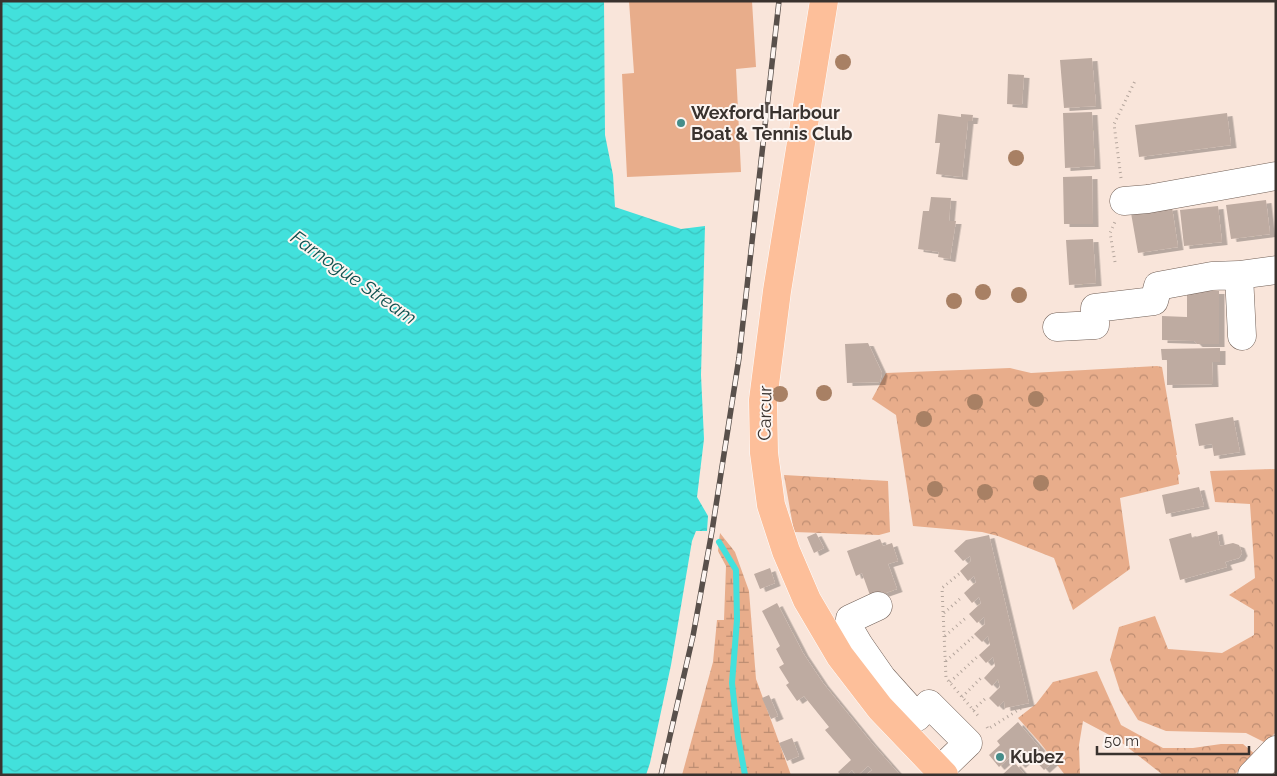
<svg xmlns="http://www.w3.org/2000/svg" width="1277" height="776" viewBox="0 0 1277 776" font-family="Raleway,sans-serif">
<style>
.forest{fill:url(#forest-crowns)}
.wetland{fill:url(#wetland-marsh)}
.garden{fill:#e8ad8b}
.water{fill:url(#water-waves)}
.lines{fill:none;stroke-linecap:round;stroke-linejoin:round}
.stream{stroke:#42e1dc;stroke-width:6}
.building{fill:#beaba1;filter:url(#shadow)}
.minor-casing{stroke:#705f56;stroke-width:29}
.major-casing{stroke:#fff;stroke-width:29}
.path{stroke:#b5a69d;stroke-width:3;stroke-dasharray:1 4;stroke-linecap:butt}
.minor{stroke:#fff;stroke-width:28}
.major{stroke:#fdbf9a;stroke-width:28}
.rail-casing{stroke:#59504b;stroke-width:5.5}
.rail{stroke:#fdf5f1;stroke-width:4;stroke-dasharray:11;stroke-linecap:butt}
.tree{fill:#a88064}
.poi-dot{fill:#458d8a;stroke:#fdf5f1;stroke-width:2}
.labels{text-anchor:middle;stroke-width:4;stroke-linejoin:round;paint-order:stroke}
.poi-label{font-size:18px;font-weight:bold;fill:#39322e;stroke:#fdf5f1;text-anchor:start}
.street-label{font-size:18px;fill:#39322e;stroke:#fdf5f1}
.water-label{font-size:19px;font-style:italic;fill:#105250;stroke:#fdf5f1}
</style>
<defs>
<pattern id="forest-crowns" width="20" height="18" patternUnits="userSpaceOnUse" patternTransform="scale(1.25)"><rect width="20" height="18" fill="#e8ad8b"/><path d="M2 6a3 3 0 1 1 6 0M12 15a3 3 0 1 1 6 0" fill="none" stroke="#bd8d72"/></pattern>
<pattern id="wetland-marsh" width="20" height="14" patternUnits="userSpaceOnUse" patternTransform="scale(1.25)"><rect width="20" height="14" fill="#e8ad8b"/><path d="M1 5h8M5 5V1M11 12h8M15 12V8" fill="none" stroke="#bd8d72"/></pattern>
<pattern id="water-waves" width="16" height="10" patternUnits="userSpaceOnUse" patternTransform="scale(1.25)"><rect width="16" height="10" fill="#42e1dc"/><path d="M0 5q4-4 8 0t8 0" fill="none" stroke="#3bc2bd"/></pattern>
<filter id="shadow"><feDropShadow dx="5.5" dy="3" stdDeviation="0" flood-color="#0004"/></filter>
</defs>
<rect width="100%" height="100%" fill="#f9e5da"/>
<path class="forest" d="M1157,366l5,1 15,88h-1l4,19 -2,1 1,9 -59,14 10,71 -57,41 -19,-52 -56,-22 -16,-4 -69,-6 -17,-111 -24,-16 14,-26 124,-5 21,5z
M1276,469v263l-10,11 -20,-10 -80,-2 -28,-11 -18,-29 -10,-31 9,-33 36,-11 13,33 54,4 32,-18v-25l-25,-15 26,-17 -5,-74 -35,-2 -5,-31z
M784,475l104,6 2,51 -11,3 -85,-3z
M1097,671l24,54 42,23h30l28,-4h22l13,11 -22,20h-71l-46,-36 -34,-18 -4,24 1,30h-15l-24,-31 -23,-26 18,-14 17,-22z"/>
<path class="wetland" d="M720,533l15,19 14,39 7,88 35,96h-109l31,-113 4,-42h7l2,-54 -8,-15z"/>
<path class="garden" d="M629,1h123l4,66 -20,2 5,103 -114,5 -5,-103 12,-1z"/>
<path class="water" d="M1,1h603l1,134 8,40 2,32 66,22 24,-3 -4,149 3,64 -7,58 11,19 -1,15h-11l-4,10 -21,124 -21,98 -4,12h-645z"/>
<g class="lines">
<path class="stream" d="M719,542l17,28 1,50 -5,63 6,54 7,38"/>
</g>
<path class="building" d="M1092,58l4,48 -32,2 -4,-48z
M1008,74l16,1 -2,30 -15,-1z
M1092,112l3,54 -30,2 -2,-55z
M1227,113l4,32 -92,12 -4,-32z
M938,114l23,3v-3l12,1 -1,6h-4l-6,56 -26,-3 4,-31h-5z
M1092,176l1,48h-29l-1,-47z
M931,197l20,1 -2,23h7l-6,38 -12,-2 1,-5 -21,-3 5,-38h6z
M1266,200l4,34 -39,5 -5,-34z
M1218,206l4,36 -38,4 -4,-36z
M1172,207l6,40 -40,6 -7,-40z
M1093,239l3,44 -27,2 -3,-45z
M1187,291h32v53h-22l-3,-3 -32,-1v-24l25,1z
M868,343l14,30 -2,9 -33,1 -2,-39z
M1220,348v14h-8l1,22 -46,1v-25h-5l-1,-11z
M1233,417l7,35 -26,4 -2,-12 -13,2 -4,-22z
M1199,487l5,19 -38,8 -4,-19z
M1217,531l3,15 13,-3 6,2 3,8 -3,5 -14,4 2,5 -47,13 -11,-41 22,-6 1,5z
M816,533l8,15 -10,5 -7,-16z
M989,535l40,168 -24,5 -1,-7 -6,6 -9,-9 11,-11 -2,-8 -6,7 -8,-8 11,-12 -2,-9 -7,6 -7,-8 11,-10 -2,-9 -6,6 -8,-8 11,-10 -1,-7 -7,6 -8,-9 12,-11 -2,-6 -7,6 -8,-10 12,-11 -2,-6 -6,5 -8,-10 11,-10 -1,-5 -7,5 -9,-10 12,-11z
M880,539l3,7 9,-3 6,18 -10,3 9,25 -26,9 -9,-25 -6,3 -9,-25z
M770,568l5,15 -15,6 -6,-15z
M777,603l26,50 20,30 48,59 29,33h-34l6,-5 -4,-4 -10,9h-2l-4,-5 -5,5h-6l-3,-3 13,-12 -26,-30 4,-3 -25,-31 -7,5 -11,-16 3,-2 -10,-16 5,-3 -8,-15 4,-3 -18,-35z
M769,695l9,21 -7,3 -9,-21z
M1018,722l22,26 -20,17 -9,-9 -12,11 -10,-12 11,-10 -3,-4z
M792,738l7,18 -12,5 -8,-18z
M1042,751l11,11 -9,8 -10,-11z
M1015,763l10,12h-23z"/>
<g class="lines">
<g class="minor-casing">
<path id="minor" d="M1124,201l24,-2 128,-23
M1057,327l38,-2v-17l59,-7 4,-15 54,-10 27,-1
M1242,336l-3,-61 37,-5
M878,606l-28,13 -1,9 10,17 23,33 35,39 12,-13 39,39 -29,28
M1252,775l24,-25"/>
</g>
<g class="major-casing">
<path id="major" d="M824,1l-47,290 -14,109 1,53 7,52 15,46 21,49 33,56 40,52 64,67"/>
</g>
<path class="path" d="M1121,178l-7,-54 21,-43
M1115,262l-5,-29 5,-11
M959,574l-17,14 4,90 34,40
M944,613l18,-16
M945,636l22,-19
M946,661l27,-24
M950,682l27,-25
M962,697l19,-19
M973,710l14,-13
M987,727l1,2 35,-22"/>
<use href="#minor" class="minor"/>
<use href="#major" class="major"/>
<g class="rail-casing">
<path id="rail" d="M661,775l32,-139 19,-105 27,-173 40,-357"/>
</g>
<use href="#rail" class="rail"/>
</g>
<g class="tree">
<circle cx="843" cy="62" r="8"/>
<circle cx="1016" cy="158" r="8"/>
<circle cx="983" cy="292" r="8"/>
<circle cx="1019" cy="295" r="8"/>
<circle cx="954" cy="301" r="8"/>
<circle cx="824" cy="393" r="8"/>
<circle cx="780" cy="394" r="8"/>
<circle cx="1036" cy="399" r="8"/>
<circle cx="975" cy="402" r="8"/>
<circle cx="924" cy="419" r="8"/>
<circle cx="1041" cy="483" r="8"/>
<circle cx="935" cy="489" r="8"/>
<circle cx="985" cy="492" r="8"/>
</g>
<g class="poi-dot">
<circle cx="681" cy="123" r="5"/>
<circle cx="1000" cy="757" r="5"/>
</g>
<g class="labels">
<g class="poi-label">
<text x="691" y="119">Wexford Harbour<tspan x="691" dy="21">Boat &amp; Tennis Club</tspan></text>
<text x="1010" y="763">Kubez</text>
</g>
<g class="street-label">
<text transform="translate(765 413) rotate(-89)" y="6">Carcur</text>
</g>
<g class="water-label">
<text transform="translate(354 277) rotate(35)" y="7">Farnogue Stream</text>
</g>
</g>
<rect width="1277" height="776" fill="none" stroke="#39322e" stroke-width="5"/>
<path d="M1097 746v8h152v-8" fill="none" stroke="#39322e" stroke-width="2.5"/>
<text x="1104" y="746" font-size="15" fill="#39322e" stroke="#fdf5f1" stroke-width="4" paint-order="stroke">50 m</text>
</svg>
